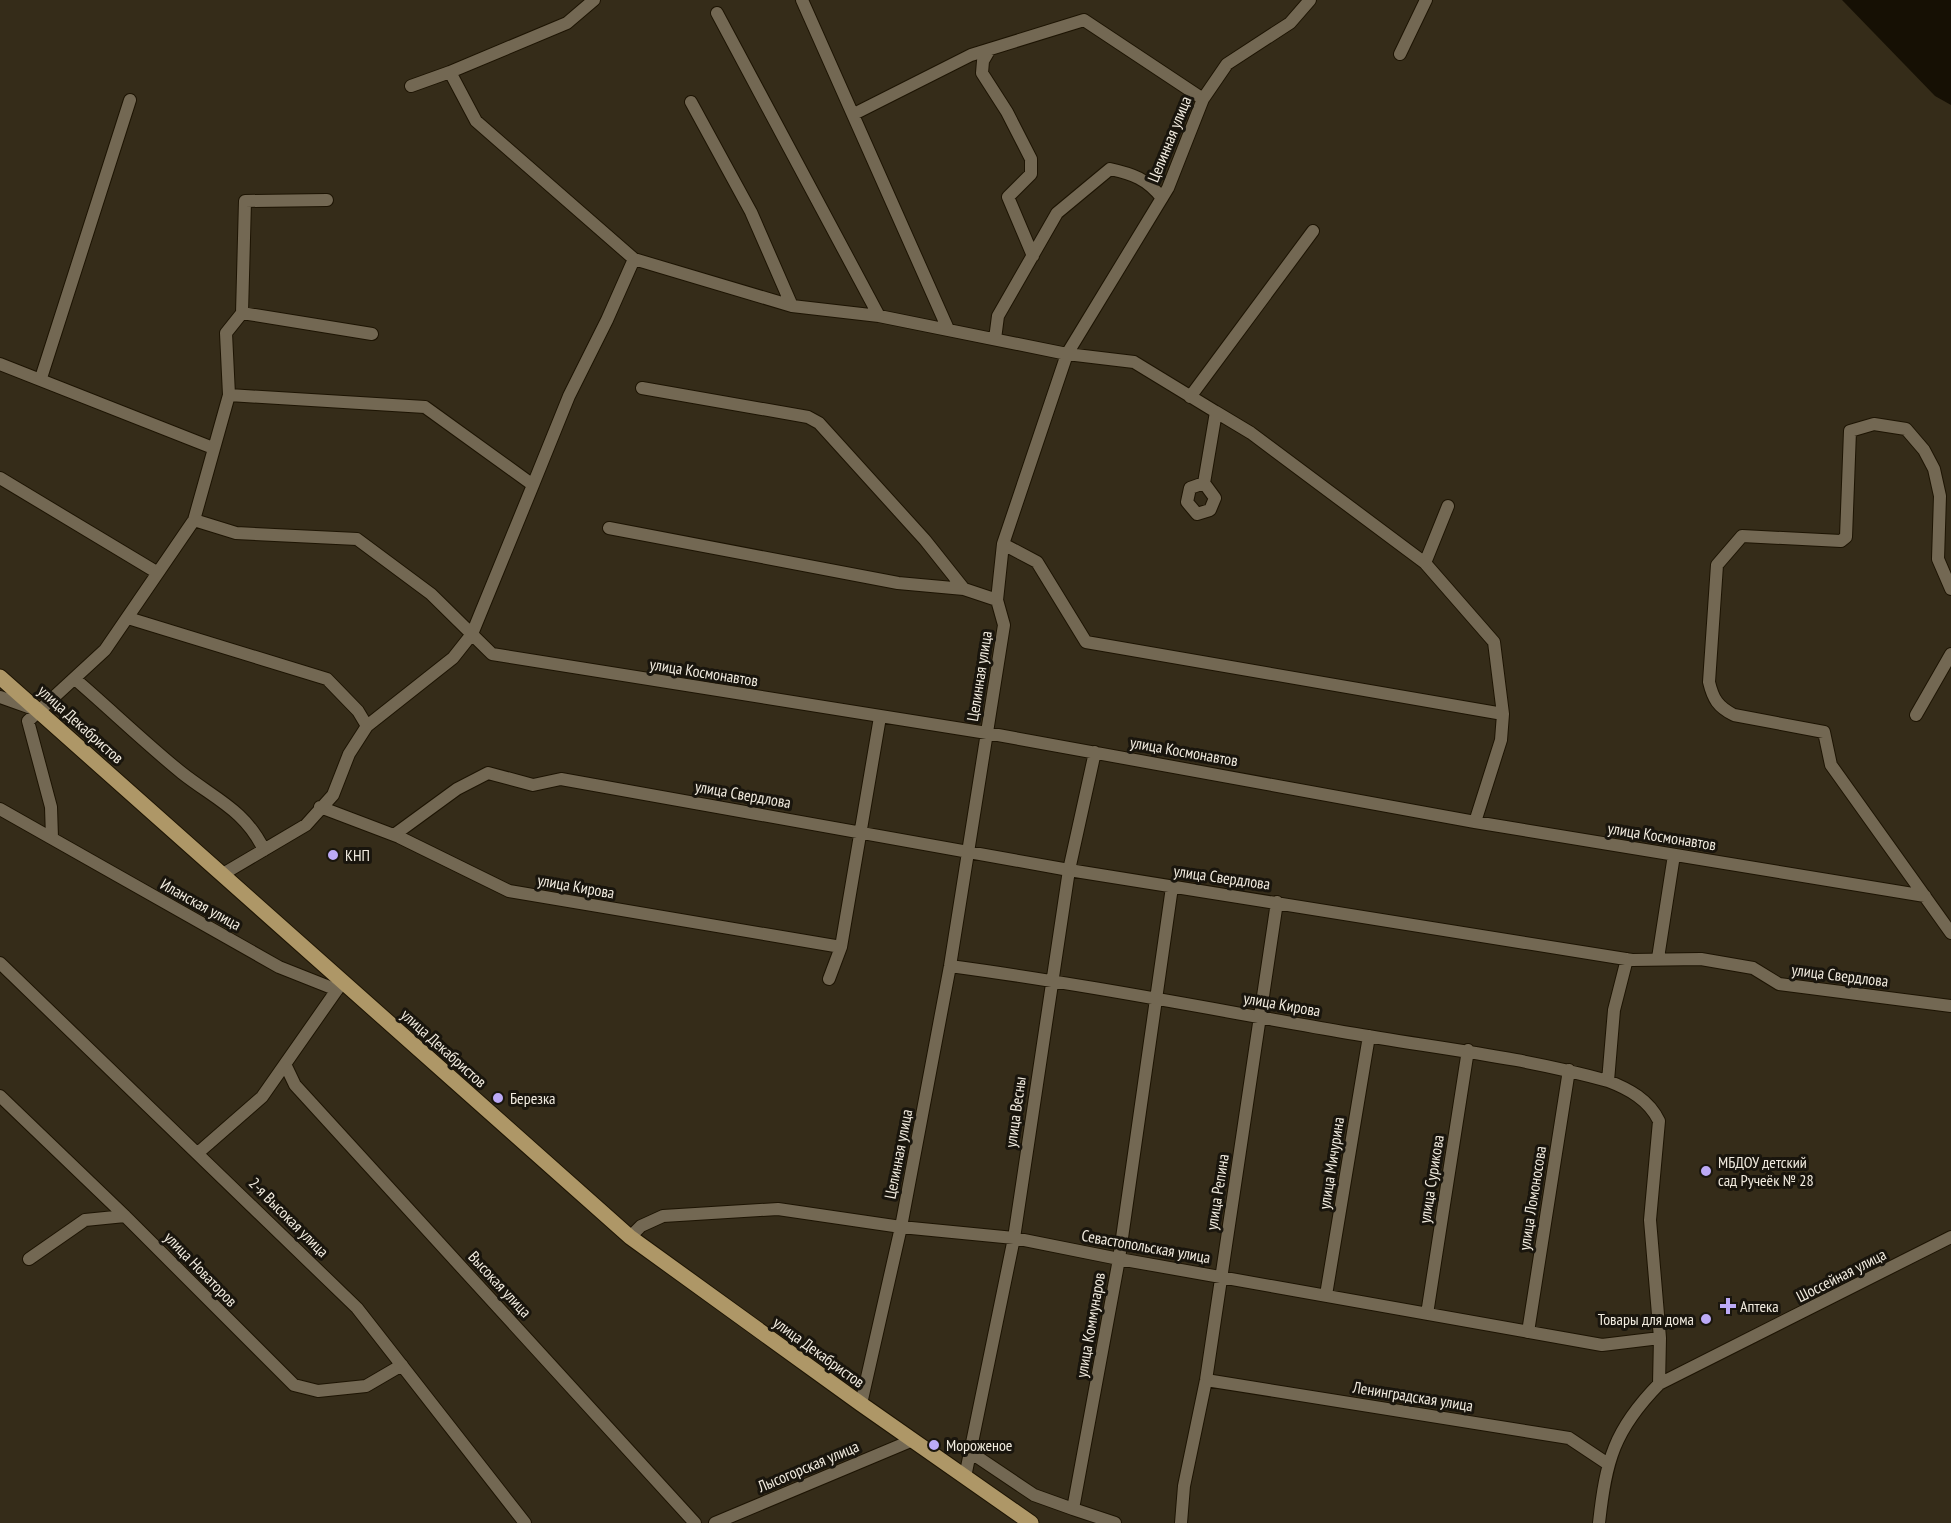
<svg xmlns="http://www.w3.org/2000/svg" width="1951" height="1523" viewBox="0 0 1951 1523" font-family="'PT Sans Narrow',sans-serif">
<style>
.water{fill:#161004}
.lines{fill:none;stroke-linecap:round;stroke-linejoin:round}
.minor-casing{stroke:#1d1403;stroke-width:14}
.major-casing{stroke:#1d1403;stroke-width:17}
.minor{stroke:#736853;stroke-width:12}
.major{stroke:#ae9767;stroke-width:15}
.poi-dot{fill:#bcaaf6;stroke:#19150d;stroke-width:2}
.labels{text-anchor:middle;stroke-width:6;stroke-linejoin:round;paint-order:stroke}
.street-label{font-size:16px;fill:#f1ebdf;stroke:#19150d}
.poi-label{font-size:16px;fill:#f1ebdf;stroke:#19150d;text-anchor:start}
</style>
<rect width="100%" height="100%" fill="#352c19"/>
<path class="water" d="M1842,0h109v105l-16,-9z"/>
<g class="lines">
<g class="minor-casing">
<path id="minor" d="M802,0l146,329
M717,13l162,303
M990,49l-7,12 -1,12 25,39 24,47v15l-23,23 25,59
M1400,54l26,-54
M450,72l117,-49 27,-23
M411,86l39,-14 26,49 158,138 158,47 87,10 188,38 67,8 82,50
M691,102l60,110 41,94
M854,114l117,-59 113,-35 119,79
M242,313l3,-112 82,-1
M995,339l3,-23 59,-103 53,-44c23,5 37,10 52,29
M0,364l213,84
M41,378l89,-278
M642,388l166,29 11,6 106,117 39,49
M229,395l196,12 108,78 -61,149 -19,24 -86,68
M1190,397l123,-166
M0,478l158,95
M1204,483l-14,5 -3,14 10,12 13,-4 5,-12 -11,-15 12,-71 35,21 174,130 69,79 9,72 -2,26 -26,82
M533,485l36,-89 38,-76 27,-61
M194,520l42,13 121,6 74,55 61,60 495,79 488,89 450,74
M609,528l289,55 66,6 33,11
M1003,544l34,18 49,80 417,72
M1425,563l23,-57
M1951,589l-13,-30 2,-63 -6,-27 -10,-19 -18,-21 -32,-5 -24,7 -4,106 -5,4 -99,-5 -25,29 -8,117c4,17 9,25 25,33l90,17 7,33 120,168
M128,618l199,61 31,32 9,15 -18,28 -16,41 -27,30 -83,49
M75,679c36,31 70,64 107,94 33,26 63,37 82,77
M0,697l34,12
M1916,715l35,-61
M320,807l79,30 110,54 332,56
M0,809l279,158 58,23
M394,835l63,-46 31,-16 45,12 28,-6 508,91 563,90 69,-1 52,9 26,16 172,22
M52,838l-1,-31 -23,-86 77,-71 89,-130 35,-125 -3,-62 16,-20 130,21
M1658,958l16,-103
M1627,959l-13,51 -6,71c21,8 41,19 51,40l-9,99 10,118 -1,46
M0,963l357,345 168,215
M950,966c134,18 266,44 399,67 87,15 174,24 259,48
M829,979l12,-32 39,-230
M285,1064l10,21 400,438
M0,1096l125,120 169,169 24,6 48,-5 36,-21
M199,1152l63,-55 79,-113
M630,1237l11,-11 22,-10 115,-7 123,18 113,11 105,21 483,86 58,-7
M29,1259l56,-39 40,-4
M1326,1295l43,-259
M1427,1314l41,-264
M1528,1332l41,-262
M1206,1380l363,58 39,26
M861,1404l40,-177 49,-261 54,-341 -7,-25 6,-56 64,-190 101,-166 35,-89 24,-35 63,-41 20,-23
M970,1452l64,43 39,14 46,-250 53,-372
M965,1477l49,-239 55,-368 26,-118
M1073,1509l42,14
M715,1523l198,-83
M1181,1523l3,-37 22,-106 71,-478
M1599,1523c7,-63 15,-93 60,-139l292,-147"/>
</g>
<g class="major-casing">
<path id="major" d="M0,677l630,560 231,167 170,119"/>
</g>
<use href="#minor" class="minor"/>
<use href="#major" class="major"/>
</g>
<g class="poi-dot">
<circle cx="333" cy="855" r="6"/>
<circle cx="498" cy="1098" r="6"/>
<circle cx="1706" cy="1171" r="6"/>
<path d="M1725 1297h6v6h6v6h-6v6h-6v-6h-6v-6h6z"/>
<circle cx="1706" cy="1319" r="6"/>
<circle cx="934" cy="1445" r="6"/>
</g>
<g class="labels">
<g class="street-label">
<text transform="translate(1169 139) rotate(-68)" y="6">Целинная улица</text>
<text transform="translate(704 672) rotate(9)" y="6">улица Космонавтов</text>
<text transform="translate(979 676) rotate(-81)" y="6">Целинная улица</text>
<text transform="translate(81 724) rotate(42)" y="6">улица Декабристов</text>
<text transform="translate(1184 751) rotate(10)" y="6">улица Космонавтов</text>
<text transform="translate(743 794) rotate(10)" y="6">улица Свердлова</text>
<text transform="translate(1662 836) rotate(9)" y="6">улица Космонавтов</text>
<text transform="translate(1222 877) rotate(8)" y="6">улица Свердлова</text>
<text transform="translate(576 886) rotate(10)" y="6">улица Кирова</text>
<text transform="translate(201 904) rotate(29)" y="6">Иланская улица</text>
<text transform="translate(1840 975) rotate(7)" y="6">улица Свердлова</text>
<text transform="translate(1282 1004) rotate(10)" y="6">улица Кирова</text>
<text transform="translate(444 1048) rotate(42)" y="6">улица Декабристов</text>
<text transform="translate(1015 1112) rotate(-82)" y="6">улица Весны</text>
<text transform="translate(898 1154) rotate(-79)" y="6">Целинная улица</text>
<text transform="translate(1331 1163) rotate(-81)" y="6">улица Мичурина</text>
<text transform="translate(1431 1179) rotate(-81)" y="6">улица Сурикова</text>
<text transform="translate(1217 1192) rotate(-81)" y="6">улица Репина</text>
<text transform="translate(1532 1198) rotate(-81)" y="6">улица Ломоносова</text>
<text transform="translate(289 1217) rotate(45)" y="6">2-я Высокая улица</text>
<text transform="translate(1146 1246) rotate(10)" y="6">Севастопольская улица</text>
<text transform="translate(201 1269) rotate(46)" y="6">улица Новаторов</text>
<text transform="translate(1841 1275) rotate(-27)" y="6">Шоссейная улица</text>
<text transform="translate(500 1284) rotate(47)" y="6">Высокая улица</text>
<text transform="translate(1090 1325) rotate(-80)" y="6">улица Коммунаров</text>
<text transform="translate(819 1352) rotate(36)" y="6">улица Декабристов</text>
<text transform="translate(1413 1396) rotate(9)" y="6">Ленинградская улица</text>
<text transform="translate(808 1466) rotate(-23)" y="6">Лысогорская улица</text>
</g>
<g class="poi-label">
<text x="345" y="861">КНП</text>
<text x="510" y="1104">Березка</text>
<text x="1718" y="1168">МБДОУ детский<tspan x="1718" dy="18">сад Ручеёк № 28</tspan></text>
<text x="1740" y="1312">Аптека</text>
<text x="1694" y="1325" text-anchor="end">Товары для дома</text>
<text x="946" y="1451">Мороженое</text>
</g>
</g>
</svg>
